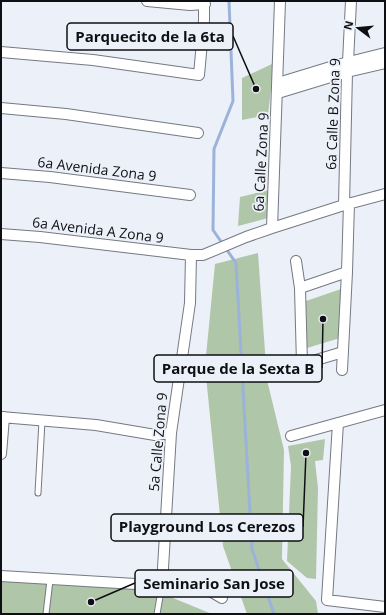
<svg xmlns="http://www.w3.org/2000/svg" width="386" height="615" viewBox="0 0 386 615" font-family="'Open Sans',sans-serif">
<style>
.green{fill:#afc6a9}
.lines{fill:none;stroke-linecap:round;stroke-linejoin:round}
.stream{stroke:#9cb3d9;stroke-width:3}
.lane-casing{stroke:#757981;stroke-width:7}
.street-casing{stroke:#757981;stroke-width:12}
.lane{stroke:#fff;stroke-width:5}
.street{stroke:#fff;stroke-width:10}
.labels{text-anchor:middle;stroke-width:3.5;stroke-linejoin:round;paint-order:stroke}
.street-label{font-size:14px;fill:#0e0f12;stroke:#ecf0f9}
.leader{fill:none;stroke:#0e0f12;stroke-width:1.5}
.callout-dot{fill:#0e0f12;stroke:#ecf0f9;stroke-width:1.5}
.callout{fill:#ecf0f9;stroke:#0e0f12;stroke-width:1.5}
.callout-label{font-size:15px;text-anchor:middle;font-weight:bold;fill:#0e0f12}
</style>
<rect width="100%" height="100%" fill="#ecf0f9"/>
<path class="green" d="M274,63l-6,52 -26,5v-42z
M269,190l-1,28 -30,8 2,-29z
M258,253l9,127 17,70 -2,109 34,42 2,13h-71l-24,-68 -18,-180 10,-102z
M341,289l-1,49 -33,10 -1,-47z
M325,439l-2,21 -8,1 3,27 -2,91 -9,-1 -20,-17 4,-95 -3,-20z
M1,579l150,10 61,25h-211z"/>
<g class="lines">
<path class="stream" d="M229,1l4,100 -19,48 -1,81 23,33 16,286 22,65"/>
<g class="lane-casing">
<path id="lane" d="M38,493l4,-72
M46,614l4,-34
M157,614l5,-29"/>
</g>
<g class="street-casing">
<path id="street" d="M147,1l43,4 15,-1
M1,52l92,8 106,15 5,-55v-19
M278,83l59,-18 48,-12
M278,93l69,-21 38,-9
M1,108l65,6 132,19
M1,173l49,4 140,18
M344,205l3,-133 1,-10 3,-61
M272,228l8,-227
M1,234l39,3 151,18h12l43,-18 26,-9 72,-23 41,-11
M296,261l4,27 2,76
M300,288l47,-16
M342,370l5,-98 2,-69
M276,372l67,-20
M1,417l95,8 59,10 16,-2
M338,423l-11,177 58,7
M291,436l94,-26
M1,454l3,-37
M1,576l185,11 24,4 12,7
M162,585l9,-152 19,-130 1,-48"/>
</g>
<use href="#lane" class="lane"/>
<use href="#street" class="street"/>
</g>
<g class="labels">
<g class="street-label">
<text transform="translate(333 114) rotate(-88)" y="5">6a Calle B Zona 9</text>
<text transform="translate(261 162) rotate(-87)" y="5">6a Calle Zona 9</text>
<text transform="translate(97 169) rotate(7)" y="5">6a Avenida Zona 9</text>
<text transform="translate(98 230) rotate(7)" y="5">6a Avenida A Zona 9</text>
<text transform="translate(158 442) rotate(-85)" y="5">5a Calle Zona 9</text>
</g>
</g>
<path class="leader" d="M256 89L233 36M323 319L322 368M306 453L303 527M91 602L135 583"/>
<g class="callout-dot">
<circle cx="256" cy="89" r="4"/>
<circle cx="323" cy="319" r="4"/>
<circle cx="306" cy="453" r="4"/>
<circle cx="91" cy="602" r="4"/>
</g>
<g class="callout">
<rect x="67" y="23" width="166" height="27" rx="4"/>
<rect x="154" y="355" width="168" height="27" rx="4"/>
<rect x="111" y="514" width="192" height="27" rx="4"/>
<rect x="135" y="570" width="158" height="27" rx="4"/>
</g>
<g class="callout-label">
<text x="150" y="42">Parquecito de la 6ta</text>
<text x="238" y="374">Parque de la Sexta B</text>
<text x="207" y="532">Playground Los Cerezos</text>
<text x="214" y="589">Seminario San Jose</text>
</g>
<rect width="386" height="615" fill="none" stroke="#0e0f12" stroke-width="4"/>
<g transform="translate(358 28) rotate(286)" stroke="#ecf0f9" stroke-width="3" paint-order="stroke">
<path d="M0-3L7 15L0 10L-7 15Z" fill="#0e0f12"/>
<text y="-6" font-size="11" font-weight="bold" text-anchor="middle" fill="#0e0f12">N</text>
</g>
</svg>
